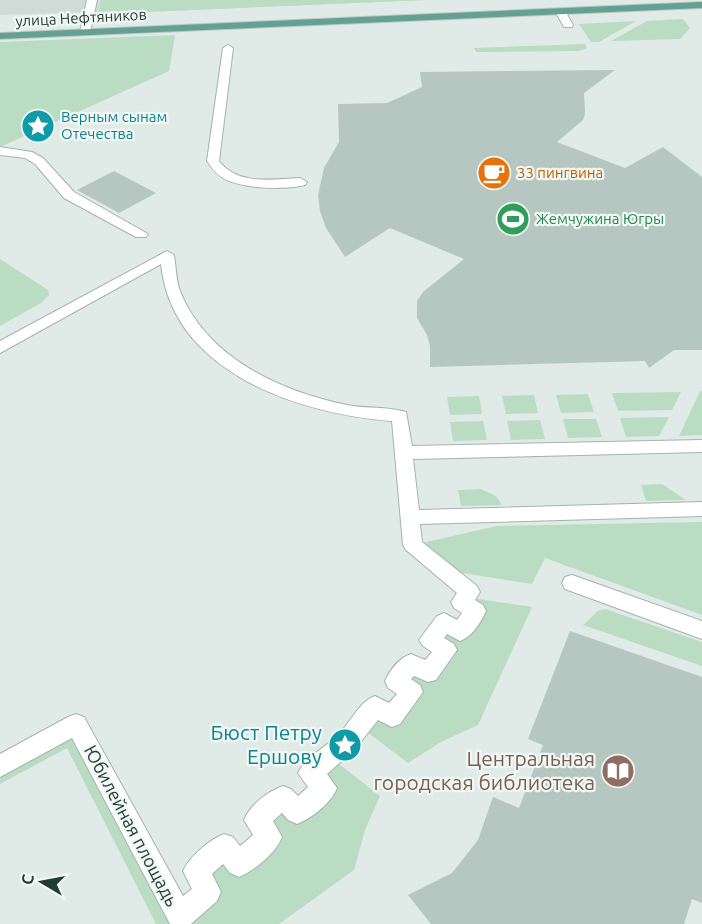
<svg xmlns="http://www.w3.org/2000/svg" width="702" height="924" viewBox="0 0 702 924" font-family="Ubuntu,sans-serif">
<style>
.built{fill:#cedbd6}
.green{fill:#b9dcc3}
.building{fill:#b6c6c0}
.lines{fill:none;stroke-linecap:round;stroke-linejoin:round}
.minor-casing{stroke:#a3b3ae;stroke-width:2}
.major-casing{stroke:#c1c8c6;stroke-width:2}
.minor{fill:#fff;fill-rule:evenodd}
.major{fill:#65a193;fill-rule:evenodd}
.labels{text-anchor:middle;stroke-width:4.5;stroke-linejoin:round;paint-order:stroke}
.far-street-label{font-size:15px;fill:#213b35;stroke:#f1f8f4}
.far-culture-label{font-size:15px;fill:#0d838f;stroke:#f1f8f4;text-anchor:start}
.far-food-label{font-size:15px;fill:#c56008;stroke:#f1f8f4;text-anchor:start}
.far-leisure-label{font-size:15px;fill:#27864d;stroke:#f1f8f4;text-anchor:start}
.street-label{font-size:18px;fill:#213b35;stroke:#f1f8f4}
.near-culture-label{font-size:21px;fill:#0d838f;stroke:#f1f8f4;text-anchor:end}
.near-education-label{font-size:21px;fill:#785e54;stroke:#f1f8f4;text-anchor:end}
</style>
<rect width="100%" height="100%" fill="#e0ebe7"/>
<path class="built" d="M0,0h426l-327,14v-2l-99,3z"/>
<path class="green" d="M101,0h324l-326,14z
M683,19l7,9 -10,11 -69,2 36,-20z
M636,21l-37,21h-8l-12,-18z
M175,35l-6,36 -169,76v-105z
M585,44l2,4 -8,3 -103,1 -2,-4z
M0,259l48,31 1,5 -8,8 -41,23z
M700,391h2v44l-23,1z
M681,392l-9,18 -54,1 -6,-18z
M588,394l6,18 -33,1 -5,-18z
M534,395l4,18 -32,1 -4,-18z
M479,396l3,18 -32,1 -3,-18z
M669,417l-10,19 -33,1 -6,-19z
M563,419h33l6,18 -34,1z
M540,420l5,19 -34,1 -4,-19z
M483,421l4,19 -34,1 -3,-19z
M662,484l24,16 -40,1 -5,-16z
M481,489l15,7 6,9 -41,1 -3,-16z
M702,522v93l-157,-57 -13,26 -88,-14 -31,-25 84,-19z
M465,597l67,10 -54,118 -37,17 -33,21 -49,-37 16,-20 16,11 21,-25 -16,-11 15,-18 16,10 19,-23 -16,-10 14,-18 16,9z
M605,609l97,33v24l-119,-41 15,-14z
M76,724l104,192 28,-24 -12,-21 28,-25 15,18 31,-27 -14,-17 27,-23 14,15 32,-56 51,40 -15,34 -11,40 -75,54h-123l-89,-176 -67,36v-18z"/>
<path class="building" d="M615,70l-31,23 1,21 -2,6 -26,22 68,26 38,-21 39,30v173h-28l-25,18 -4,-7 -215,6v-21l-3,-11 -10,-17v-17l6,-9 41,-33 -74,-31 -45,29 -19,-29 -6,-17 -2,-16 6,-27 15,-26 -1,-38 49,-1 35,-16 -2,-15z
M114,171l42,22 -37,20 -42,-23z
M570,631l132,46v226l-10,-4 -8,25h-253l-23,-29 44,-22 26,-33 15,-43 26,11 24,-63 -15,-6z"/>
<g class="lines">
<g class="minor-casing">
<path id="minor" d="M87,0h10l-7,32 -5,3 -5,-3z
M556,9h8l9,16 -1,2h-8l-9,-16z
M228,45l5,3 -14,113c19,25 54,18 81,17l7,4 -2,3c-21,5 -63,4 -82,-7 -7,-4 -11,-10 -16,-17l16,-113z
M0,147l32,5 11,6 31,34 74,42 -2,3h-10l-72,-39 -29,-34 -10,-6 -25,-3z
M167,251l7,4c2,12 2,25 6,36 27,67 100,100 167,114 19,4 40,1 59,7l6,34 290,-6v12l-289,7 6,51 283,-8v14l-282,8 2,18 55,44 3,6 -5,8 8,5 3,6c-5,11 -14,26 -26,30l-13,-7 -3,4 10,6 3,6 -21,30 -8,2 -14,-6 -3,3 9,6 3,7 -23,32 -8,3 -14,-7 -23,29 -28,25 10,14c-6,15 -25,30 -40,36l-9,-4 -6,-7 -9,8 9,16c-6,16 -27,33 -43,40l-9,-4 -7,-9 -11,10 9,18 -4,9 -26,23h-21l-98,-186 -72,39v-23l68,-37 8,-3 8,3 99,179 9,-7 -9,-18c7,-15 26,-31 41,-37l9,3 7,9 13,-11 -9,-15c6,-15 24,-29 39,-34l8,3 7,7 10,-9 -10,-14c8,-17 29,-26 41,-39 12,-12 20,-32 36,-38l14,7 8,-9 -9,-6 -3,-7c5,-11 14,-23 26,-27l14,6 7,-8 -9,-6 -4,-6 18,-24 7,-3 13,7 5,-7 -8,-5 -3,-6 6,-9 -51,-43 -3,-5 -11,-124c-92,-7 -220,-48 -231,-157l-161,89v-12z
M572,575l130,46v18l-137,-50 -3,-6 3,-6z"/>
</g>
<g class="major-casing">
<path id="major" d="M702,2v6l-702,31v-6z"/>
</g>
<use href="#minor" class="minor"/>
<use href="#major" class="major"/>
</g>
<defs>
<g id="sight-disc" transform="scale(1.725)"><circle r="9.5" fill="#0f9aa8" stroke="#f1f8f4"/><path d="M0-6L1.8-2.2L6-1.7L2.9 1.2L3.7 5.4L0 3.3L-3.7 5.4L-2.9 1.2L-6-1.7L-1.8-2.2Z" fill="#fff"/></g>
<g id="cafe-disc" transform="scale(1.725)"><circle r="9.5" fill="#e8710a" stroke="#f1f8f4"/><path d="M-5.5-4.5H6V0H3Q3 3.5 0 3.5H-2.5Q-5.5 3.5-5.5 0ZM3-3.2v2h1.7v-2ZM-6 4.5H4V6H-6Z" fill="#fff"/></g>
<g id="stadium-disc" transform="scale(1.725)"><circle r="9.5" fill="#2e9e5b" stroke="#f1f8f4"/><path d="M0-5a6.5 5 0 1 0 0 10a6.5 5 0 1 0 0-10ZM-3.5-1.8h7v3.6h-7Z" fill="#fff"/></g>
<g id="library-disc" transform="scale(1.725)"><circle r="9.5" fill="#8d6e63" stroke="#f1f8f4"/><path d="M-6-4Q-3-5.5-.7-3.5V5Q-3 3-6 4ZM6-4Q3-5.5 .7-3.5V5Q3 3 6 4Z" fill="#fff"/></g>
</defs>
<g fill-rule="evenodd">
<use href="#sight-disc" x="38" y="126"/>
<use href="#cafe-disc" x="494" y="173"/>
<use href="#stadium-disc" x="513" y="219"/>
<use href="#sight-disc" x="345" y="745"/>
<use href="#library-disc" x="618" y="771"/>
</g>
<g class="labels">
<g class="far-street-label">
<text transform="translate(81 18) rotate(-3)" y="5">улица Нефтяников</text>
</g>
<g class="far-culture-label">
<text x="61" y="122">Верным сынам<tspan x="61" dy="17">Отечества</tspan></text>
</g>
<g class="far-food-label">
<text x="517" y="178">33 пингвина</text>
</g>
<g class="far-leisure-label">
<text x="536" y="224">Жемчужина Югры</text>
</g>
<g class="street-label">
<text transform="translate(131 826) rotate(62)" y="6">Юбилейная площадь</text>
</g>
<g class="near-culture-label">
<text x="322" y="740">Бюст Петру<tspan x="322" dy="24">Ершову</tspan></text>
</g>
<g class="near-education-label">
<text x="595" y="766">Центральная<tspan x="595" dy="24">городская библиотека</tspan></text>
</g>
</g>
<g transform="translate(42 882) rotate(280)" stroke="#f1f8f4" stroke-width="4.5" paint-order="stroke">
<path d="M0-4.5L10 22L0 15L-10 22Z" fill="#213b35"/>
<text y="-9" font-size="16" font-weight="bold" text-anchor="middle" fill="#213b35">С</text>
</g>
</svg>
